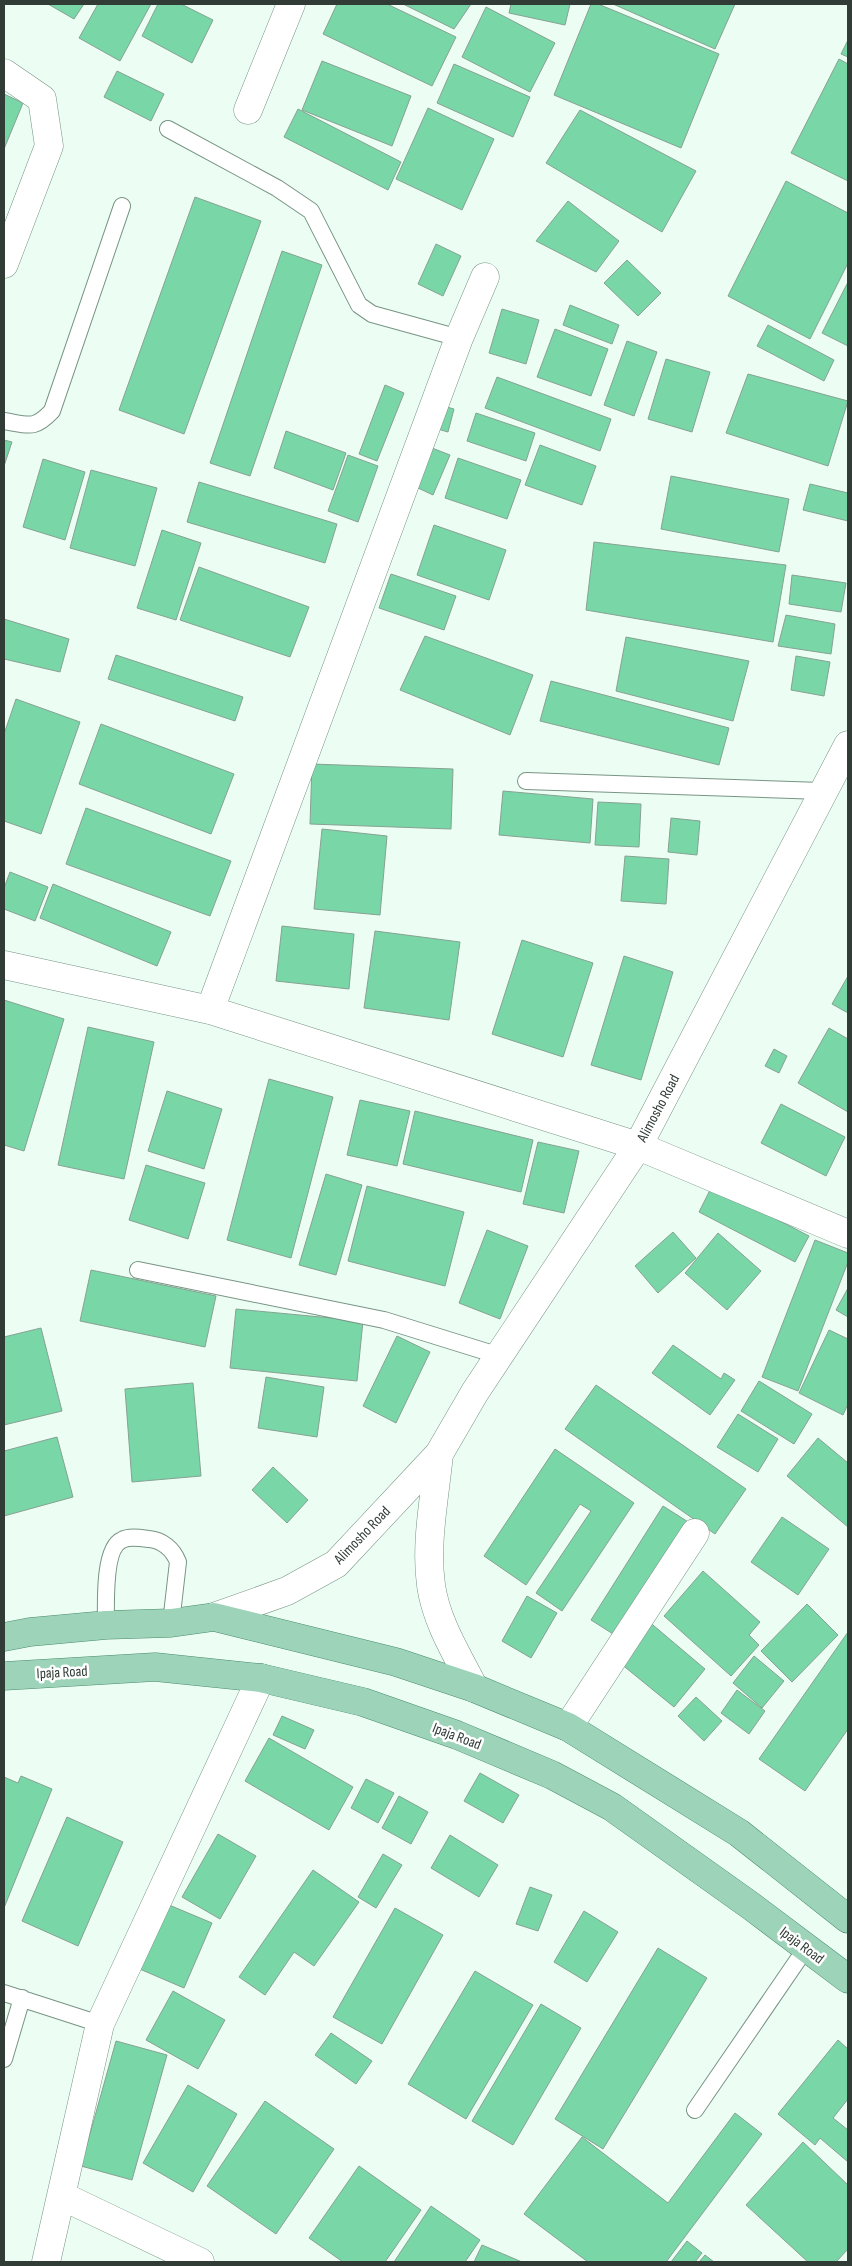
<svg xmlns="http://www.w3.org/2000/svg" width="852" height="2266" viewBox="0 0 852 2266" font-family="'Sofia Sans Condensed',sans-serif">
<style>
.building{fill:#78d6a7;stroke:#86a292}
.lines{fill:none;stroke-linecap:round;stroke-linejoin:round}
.service-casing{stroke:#789484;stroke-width:18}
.minor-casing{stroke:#789484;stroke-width:29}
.secondary-casing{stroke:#789484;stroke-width:29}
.primary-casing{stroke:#4c8c6d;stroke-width:29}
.service{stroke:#fff;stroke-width:16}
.minor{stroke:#fff;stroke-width:28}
.secondary{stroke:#fff;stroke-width:28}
.primary{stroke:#9dd4b9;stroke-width:28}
.labels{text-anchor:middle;stroke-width:5;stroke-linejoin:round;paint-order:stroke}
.street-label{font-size:15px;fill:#313c36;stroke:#fff}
</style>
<rect width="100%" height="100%" fill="#ecfef4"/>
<path class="building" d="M48,4h36l-10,15z
M98,4h53l-31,57 -41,-23z
M158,4h23l32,16 -21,43 -50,-27z
M337,4h50l69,33 -24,49 -109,-52z
M403,4h68l-17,25z
M511,4h59l-5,21 -56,-12z
M591,4h7l121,50 -38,94 -127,-53z
M613,4h122l-20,45z
M486,7l69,36 -25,49 -68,-35z
M848,40v17l-7,-3z
M839,59l9,5v117l-57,-28z
M322,61l89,35 -19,50 -90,-36z
M454,64l76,33 -17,40 -76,-34z
M117,71l47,23 -13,27 -47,-24z
M4,94l19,9 -19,46z
M428,108l66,31 -32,71 -66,-31z
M298,109l103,53 -13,28 -104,-53z
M580,110l116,61 -34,61 -116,-69z
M786,181l62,32v50l-38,76 -82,-43z
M195,197l66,24 -77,213 -65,-24z
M568,201l51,40 -23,31 -60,-31z
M436,244l25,12 -18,40 -25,-12z
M282,251l40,14 -72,211 -40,-13z
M627,260l34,33 -23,23 -34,-33z
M848,282v64l-26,-13z
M570,305l49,20 -7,19 -49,-19z
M502,309l37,11 -13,44 -37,-11z
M768,325l66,35 -10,21 -67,-35z
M555,329l53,20 -17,47 -54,-19z
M627,341l30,11 -23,64 -30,-11z
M666,359l44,13 -18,60 -44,-13z
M748,374l100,27 -20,65 -102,-33z
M497,377l114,42 -11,32 -115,-43z
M385,385l19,8 -27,68 -18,-7z
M440,405l14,4 -6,23 -14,-4z
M476,413l59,20 -9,28 -59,-20z
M286,431l60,22 -13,37 -59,-22z
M4,440l8,2 -8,24z
M540,445l56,21 -14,39 -57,-20z
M432,448l18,7 -17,40 -17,-8z
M348,455l30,11 -20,56 -30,-11z
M458,458l63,22 -14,39 -62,-21z
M43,459l42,13 -20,68 -42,-13z
M91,470l66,18 -22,78 -65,-18z
M671,476l118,23 -10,53 -118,-23z
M199,482l138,42 -12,39 -138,-41z
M810,484l38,9v28l-45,-11z
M434,525l72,25 -17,50 -72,-25z
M162,530l39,13 -25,77 -39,-12z
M594,542l192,23 -13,77 -187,-32z
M199,567l110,40 -19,50 -110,-37z
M391,574l65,22 -12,34 -65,-22z
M792,575l54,8 -5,29 -52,-8z
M786,615l49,9 -4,30 -53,-8z
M4,619l65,20 -9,33 -56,-13z
M425,636l108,39 -23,60 -110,-45z
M626,637l123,24 -16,60 -117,-30z
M116,655l127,42 -8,24 -127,-42z
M796,656l34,6 -6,34 -33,-6z
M551,681l178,47 -10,37 -179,-44z
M16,699l64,23 -39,112 -37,-13v-87z
M101,724l133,50 -23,60 -132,-50z
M312,764l141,5 -2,60 -141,-5z
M503,791l90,8 -3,44 -91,-8z
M598,802l43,2 -2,43 -44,-2z
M86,808l145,53 -21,55 -144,-52z
M671,818l29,3 -3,34 -29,-3z
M322,829l65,7 -7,79 -66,-6z
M625,856l44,3 -3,45 -45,-3z
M10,872l38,15 -13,34 -31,-12v-21z
M53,884l118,48 -14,34 -117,-48z
M282,926l72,8 -5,55 -73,-8z
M375,931l85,11 -11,78 -85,-12z
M522,940l71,23 -30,94 -71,-23z
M624,956l49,16 -32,108 -50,-15z
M848,976v37l-16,-9z
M4,1000l60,19 -40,132 -20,-6z
M88,1027l66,15 -30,137 -66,-14z
M829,1028l19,11v73l-50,-29z
M774,1049l13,7 -8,17 -14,-7z
M269,1079l64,18 -42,161 -64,-18z
M167,1091l55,18 -18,60 -56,-18z
M360,1100l50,11 -13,55 -50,-11z
M781,1104l64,33 -19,39 -65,-33z
M415,1111l118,29 -12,52 -118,-28z
M538,1142l41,9 -15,62 -41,-9z
M146,1165l59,18 -17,56 -59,-19z
M326,1174l36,11 -26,90 -37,-10z
M367,1186l97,26 -19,74 -97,-25z
M712,1186l97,50 -14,26 -96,-50z
M487,1230l41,16 -28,73 -41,-16z
M673,1232l23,26 -38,35 -23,-27z
M718,1233l43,38 -34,39 -42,-37z
M815,1240l33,13v9l-50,129 -36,-14z
M91,1270l125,26 -11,51 -125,-26z
M848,1288v29l-12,-7z
M236,1309l127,12 -6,60 -127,-13z
M41,1328l21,83 -58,14v-88z
M829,1330l19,9v65l-5,11 -44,-22z
M397,1336l33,16 -34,71 -33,-17z
M673,1345l48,34 3,-6 11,7 -25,35 -58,-42z
M266,1377l58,10 -7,50 -59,-9z
M759,1381l53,33 -18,30 -53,-33z
M193,1383l8,93 -69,6 -7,-93z
M596,1385l150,104 -31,45 -150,-105z
M738,1414l40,25 -20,33 -41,-25z
M57,1437l16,60 -69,19v-65z
M818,1438l30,25v64l-61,-51z
M555,1449l79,54 -72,108 -26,-18 55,-82 -11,-7 -54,81 -42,-29z
M273,1467l35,33 -21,23 -35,-33z
M663,1506l30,19 -72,114 -30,-19z
M782,1517l47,32 -31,46 -47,-33z
M703,1571l57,51 -11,13 10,10 -28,31 -67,-60z
M527,1596l30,17 -26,45 -29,-17z
M807,1604l31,31 -46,47 -31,-31z
M647,1620l58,49 -31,38 -59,-48z
M848,1632v97l-43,62 -46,-32z
M754,1656l30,25 -22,27 -29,-25z
M737,1690l28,21 -16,23 -28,-21z
M696,1697l26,24 -18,20 -26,-25z
M282,1716l32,14 -9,19 -32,-14z
M269,1738l84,49 -24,43 -84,-49z
M480,1773l39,22 -16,28 -39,-22z
M21,1776l31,13 -48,119v-131l14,6z
M366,1779l28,14 -16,30 -27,-15z
M399,1796l29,16 -17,32 -29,-16z
M67,1817l56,25 -45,104 -56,-25z
M218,1834l38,22 -36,63 -38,-22z
M450,1835l48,30 -19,32 -48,-29z
M383,1854l19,11 -26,43 -18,-11z
M313,1870l46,32 -45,64 -20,-14 -29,43 -26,-18z
M530,1887l22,8 -14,36 -22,-7z
M162,1902l50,21 -28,65 -49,-21z
M395,1908l48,27 -61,109 -49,-27z
M584,1911l34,21 -31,50 -33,-20z
M658,1948l49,30 -104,171 -48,-30z
M475,1971l58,34 -67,114 -58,-35z
M173,1991l52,29 -27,49 -52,-29z
M541,2004l40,24 -68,117 -41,-24z
M331,2033l41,28 -16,23 -41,-29z
M838,2040l10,9v50l-15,19 15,12v32l-28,-24 -5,7 -37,-31z
M116,2041l51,14 -35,125 -51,-14z
M188,2085l49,29 -44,78 -50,-29z
M265,2101l69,48 -58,85 -69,-48z
M735,2113l27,21 -96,128h-78l-64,-48 58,-77 86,66z
M803,2142l45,43v64l-12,13h-28l-62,-57z
M359,2166l62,44 -36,52h-42l-34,-24z
M431,2206l49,34 -15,22h-71z
M687,2241l15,12 -7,9h-24z
M482,2245l40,17h-48z
M705,2255l9,7h-15z"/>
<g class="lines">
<g class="service-casing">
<path id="service" d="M168,129l109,59 34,23 48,94 13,9 87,24
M4,421c25,4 30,9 48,-10l70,-205
M526,781l296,10
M138,1270l246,50 116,36
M106,1625c0,-19 -3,-77 16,-85 7,-4 19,-2 27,-1 13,1 24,10 29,23l-7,61
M4,1993l96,31
M4,2059l18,-61
M695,2110l111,-162"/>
</g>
<g class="minor-casing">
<path id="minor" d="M4,73l38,26 7,47 -45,118
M248,110l43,-106
M4,965l206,45 428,136 210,88
M210,1010l249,-672 26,-61
M568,1727l127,-194
M62,2196l138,66
M46,2262l54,-238 161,-346"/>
</g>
<g class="secondary-casing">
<path id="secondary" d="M439,1454c-4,42 -14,89 -8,131 5,37 27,71 43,103
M214,1617l73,-26 49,-27 103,-110 36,-62 163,-246 210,-401"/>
</g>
<g class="primary-casing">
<path id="primary" d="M4,1637l26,-5 76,-7 65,-2 43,-6 182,45 78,26 94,39 171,106 109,86
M4,1676l151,-9 106,11 102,24 94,33 95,40 60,32 139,99 97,73"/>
</g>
<use href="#service" class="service"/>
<use href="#minor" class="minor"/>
<use href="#secondary" class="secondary"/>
<use href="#primary" class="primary"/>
</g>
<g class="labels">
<g class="street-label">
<text transform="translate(658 1108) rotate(-62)" y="5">Alimosho Road</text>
<text transform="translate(362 1535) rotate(-46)" y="5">Alimosho Road</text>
<text transform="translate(62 1672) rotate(-3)" y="5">Ipaja Road</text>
<text transform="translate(457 1736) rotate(21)" y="5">Ipaja Road</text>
<text transform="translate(802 1945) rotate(37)" y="5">Ipaja Road</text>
</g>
</g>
<rect width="852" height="2266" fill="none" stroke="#313c36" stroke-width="10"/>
</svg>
